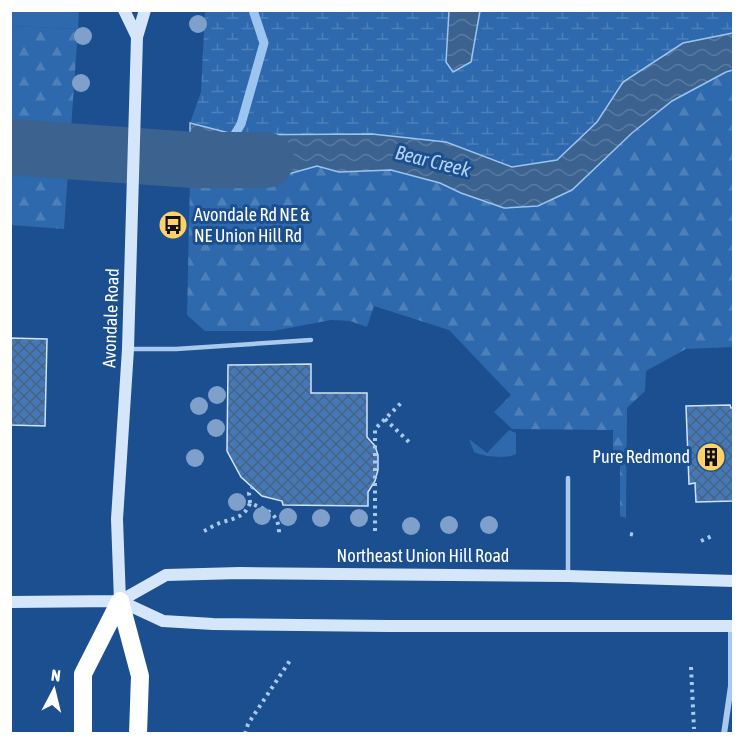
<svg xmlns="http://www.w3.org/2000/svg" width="744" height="744" viewBox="0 0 744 744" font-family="'Asap Condensed',sans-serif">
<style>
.green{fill:#2e69ad}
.forest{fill:url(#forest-firs)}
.wetland{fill:url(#wetland-marsh)}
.water{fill:url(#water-waves);stroke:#9cc4f0;stroke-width:1.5}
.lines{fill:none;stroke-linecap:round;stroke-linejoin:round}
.stream{stroke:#9cc4f0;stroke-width:9}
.river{stroke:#3c6290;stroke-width:56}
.building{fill:url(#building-cross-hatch);stroke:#cfe3fa;stroke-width:1.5}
.path{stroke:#a9c9ee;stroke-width:4;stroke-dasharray:3 4.5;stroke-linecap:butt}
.lane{stroke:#a9c9ee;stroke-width:4.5}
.street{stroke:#a9c9ee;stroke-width:6}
.secondary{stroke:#d6e6fa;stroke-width:12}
.highway{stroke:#fff;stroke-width:18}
.tree{fill:#7ea0ca}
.labels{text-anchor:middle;stroke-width:6;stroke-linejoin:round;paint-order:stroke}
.poi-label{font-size:18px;fill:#fff;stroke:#1b4f8f;text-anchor:start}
.street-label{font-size:18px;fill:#fff;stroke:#1b4f8f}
.water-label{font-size:20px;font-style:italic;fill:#b5d3f5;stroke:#1b4f8f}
</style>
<defs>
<pattern id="forest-firs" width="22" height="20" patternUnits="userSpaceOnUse" patternTransform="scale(1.5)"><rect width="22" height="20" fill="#2e69ad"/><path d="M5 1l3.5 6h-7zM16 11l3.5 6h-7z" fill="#4d80b9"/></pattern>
<pattern id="wetland-marsh" width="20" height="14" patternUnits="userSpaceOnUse" patternTransform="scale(1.5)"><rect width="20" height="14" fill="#2e69ad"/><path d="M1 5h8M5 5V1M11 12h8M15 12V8" fill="none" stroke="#4d80b9"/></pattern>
<pattern id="water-waves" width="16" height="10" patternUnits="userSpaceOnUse" patternTransform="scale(1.5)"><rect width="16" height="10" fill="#3c6290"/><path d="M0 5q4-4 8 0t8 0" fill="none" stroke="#597aa1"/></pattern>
<pattern id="building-cross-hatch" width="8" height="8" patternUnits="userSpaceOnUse" patternTransform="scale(1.5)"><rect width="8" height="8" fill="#4478b7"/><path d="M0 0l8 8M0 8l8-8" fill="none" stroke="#486282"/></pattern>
</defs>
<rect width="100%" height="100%" fill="#1b4f8f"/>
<path class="green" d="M11,11h68l-1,18 -67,-3z
M509,430l7,3v21c-9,5 -33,3 -42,-2l-5,-13 18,14z"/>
<path class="forest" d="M11,26l67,3 -14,200 -53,-4z
M733,70v277l-47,2 -40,22 -1,20 -18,17 -1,110 -6,-2v-61l-7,-1v-24l-101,-1 -18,-17 17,-17 -62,-65 -75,-24 -7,21 -17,-6 -19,-1 -58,11h-68l-18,-16 3,-135 36,-3 23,8 68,-19 22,6 52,-2 49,12 21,11 43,15 128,-75 40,-32 54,-29z"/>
<path class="wetland" d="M205,11h528v22l-50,10 -60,39 -26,40 -40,38 -45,7 -66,-25 -74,-8 -135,1 -47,-12 11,-31z"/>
<path class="water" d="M449,11h31l-9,51 -18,10 -7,-10z
M733,33v37l-7,2 -54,29 -40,32 -60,57 -34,16 -34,2 -43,-15 -21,-10 -49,-13 -52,2 -22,-6 -68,19 -23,-8 -36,3v-57l47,12 135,-1 74,8 66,25 45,-7 40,-38 26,-40 60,-39z"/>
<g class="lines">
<path class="stream" d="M229,144l12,-20 23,-81 -11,-33"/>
<path class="river" d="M10,147l183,13h73"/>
</g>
<path class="building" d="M10,338l37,1 -2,87 -35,-1z
M311,364v29h56v44l8,9 3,9v15l-3,11 -7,11v14l-85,-1 -1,-4 -20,-5 -21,-19 -14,-26 1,-86z
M730,405l1,3h3v93l-38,1 -1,-19 -6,1 -3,-78z"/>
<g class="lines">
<path class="path" d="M385,419l24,23
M250,503l-1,-10 3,-5
M204,531c6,-3 12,-7 19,-9 12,-4 22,-5 27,-19 16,7 29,9 29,30
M375,531v-102l26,-26
M630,534l5,1
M701,541l13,-6
M691,667l3,62
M245,734l3,-10 43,-65"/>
<path class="lane" d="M128,349h48l135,-9
M568,478v96"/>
<path class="street" d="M724,734l7,-48v-60"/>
<path class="secondary" d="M124,10l13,27
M120,601l46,-26 74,-2 328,3 166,5
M120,601l-3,-82 11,-170 9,-312 8,-27
M10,602l110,-1 43,20 50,3 176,2h345"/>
<path class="highway" d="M120,601l20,75 -2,58
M83,734v-60l37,-73"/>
</g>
<g class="tree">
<circle cx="198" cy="24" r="9"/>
<circle cx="83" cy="36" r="9"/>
<circle cx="81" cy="83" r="9"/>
<circle cx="217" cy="395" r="9"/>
<circle cx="199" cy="406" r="9"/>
<circle cx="216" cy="428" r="9"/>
<circle cx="195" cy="458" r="9"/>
<circle cx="237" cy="502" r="9"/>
<circle cx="262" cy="516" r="9"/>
<circle cx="288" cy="517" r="9"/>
<circle cx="321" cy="518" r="9"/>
<circle cx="359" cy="518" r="9"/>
<circle cx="449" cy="525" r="9"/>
<circle cx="489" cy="525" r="9"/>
<circle cx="411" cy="526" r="9"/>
</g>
<defs>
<g id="bus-disc" transform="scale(1.5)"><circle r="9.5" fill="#ffd166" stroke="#1b4f8f"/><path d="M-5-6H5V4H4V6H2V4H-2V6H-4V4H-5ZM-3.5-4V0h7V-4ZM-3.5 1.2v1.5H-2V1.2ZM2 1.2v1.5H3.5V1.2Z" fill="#111"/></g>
<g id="building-disc" transform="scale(1.5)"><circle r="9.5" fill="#ffd166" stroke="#1b4f8f"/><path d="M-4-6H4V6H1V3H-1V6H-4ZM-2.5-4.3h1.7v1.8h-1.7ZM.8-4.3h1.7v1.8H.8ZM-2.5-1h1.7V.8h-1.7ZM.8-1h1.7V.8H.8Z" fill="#111"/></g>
</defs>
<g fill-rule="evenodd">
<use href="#bus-disc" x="173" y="225"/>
<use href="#building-disc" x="711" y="457"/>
</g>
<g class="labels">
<g class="poi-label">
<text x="194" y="221">Avondale Rd NE &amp;<tspan x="194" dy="21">NE Union Hill Rd</tspan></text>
<text x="690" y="463" text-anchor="end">Pure Redmond</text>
</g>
<g class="street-label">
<text transform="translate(111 318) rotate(-88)" y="6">Avondale Road</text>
<text x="423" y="562">Northeast Union Hill Road</text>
</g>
<g class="water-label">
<text transform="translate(433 161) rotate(14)" y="7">Bear Creek</text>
</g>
</g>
<rect width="744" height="744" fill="none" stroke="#ffffff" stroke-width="24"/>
<g transform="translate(54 690) rotate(7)" stroke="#1b4f8f" stroke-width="4.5" paint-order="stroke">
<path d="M0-4.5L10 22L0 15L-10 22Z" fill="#ffffff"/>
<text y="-9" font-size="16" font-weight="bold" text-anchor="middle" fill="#ffffff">N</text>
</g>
</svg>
